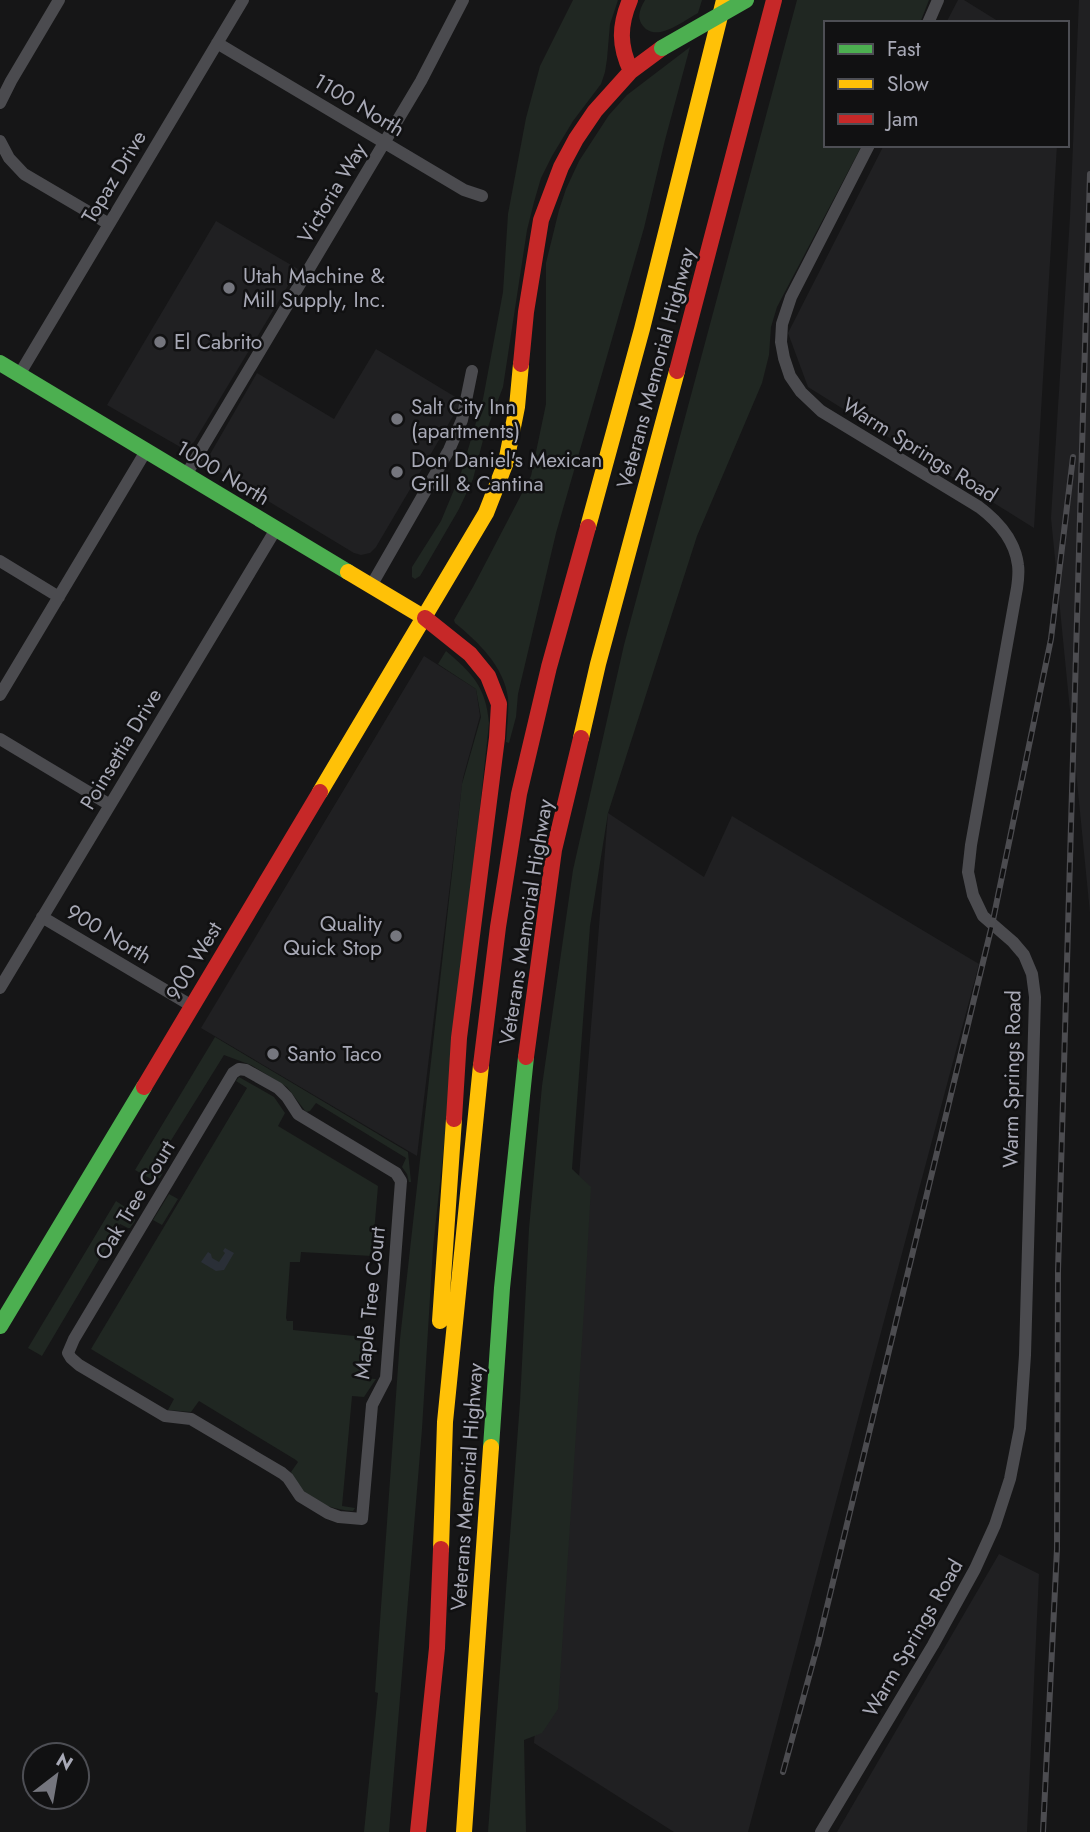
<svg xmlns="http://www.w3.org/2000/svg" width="1090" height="1832" viewBox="0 0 1090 1832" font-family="Jost,sans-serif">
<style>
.built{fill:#202022}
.green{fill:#202722}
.water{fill:#2a2f37}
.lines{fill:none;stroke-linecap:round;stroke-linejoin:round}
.street{stroke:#4b4b4f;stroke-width:12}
.fast{stroke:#4caf50;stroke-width:16}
.slow{stroke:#ffc107;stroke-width:16}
.jam{stroke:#c62828;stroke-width:16}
.rail-casing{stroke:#4c4c50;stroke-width:6}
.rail{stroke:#111112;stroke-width:3.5;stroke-dasharray:10;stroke-linecap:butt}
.fast-bridge{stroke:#4caf50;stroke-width:16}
.poi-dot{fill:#75767e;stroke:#111112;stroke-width:2.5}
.labels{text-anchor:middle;stroke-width:5;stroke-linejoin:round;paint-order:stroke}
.street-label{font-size:21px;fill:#a8a9b6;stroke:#111112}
.poi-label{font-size:21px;fill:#a8a9b6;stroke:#111112;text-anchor:start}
</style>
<rect width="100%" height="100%" fill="#161617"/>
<path class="built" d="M958,0h6l37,23h-55z
M1079,0h11v913l-39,-395 19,-301z
M884,145h173l-23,383 -226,-141 -20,-54z
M216,221l82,48 -104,173 -5,4 -7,2 -75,-43z
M376,349l86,52 -86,146 -6,6 -9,2 -7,-2 -139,-84 -5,-6 -1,-7 48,-83 77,46z
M424,656l52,33 4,27 -17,62 -46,378 -216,-128z
M608,813l96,64 28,-61 247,148 -231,868h-74l-140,-89z
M999,1554l40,20 -12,258h-190z"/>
<path class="green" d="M573,0h45l-8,24 -3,35 -2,13 -4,12 -28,37 -21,35 -11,22 -7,24 -7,28 -24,157 -20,53 -10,39 -14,30 -39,67 -5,3 -3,-2v-10l29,-46 20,-48 22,-74 20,-107 5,-78 18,-96 14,-52z
M645,0h57l-4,13c-15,8 -41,30 -55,13 -7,-9 -3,-17 2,-26z
M797,0h132l-9,23h-94v122h36l-85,162 -6,20 -2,28 -7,28 -65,153 -89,277 -18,113 -18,243 19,18 -7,123 -26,399 -16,24 -18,7 2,92h-38l32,-430 9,-173 13,-143 31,-216 51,-225z
M690,47l-25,93 -21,88 -88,305 -38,161 -2,23 -7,26 -3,-1c1,-15 3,-30 2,-44 -4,-32 -30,-56 -53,-75l-1,-3 19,-33 58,-111 15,-72v-141l13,-53 7,-21 13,-28 30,-46 18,-20z
M446,651c26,22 40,36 43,72l-56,525 -11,181 -33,403h-25l14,-139 -3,-1 25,-353 62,-555 19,-67 -5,-28 -38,-25z
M215,1037l193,115 3,30h-2l-2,-8 -5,-7 4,-9 -90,-55 -6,8 -4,1 -19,-25 -36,-22 -27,-10 -67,108 8,6 -5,9 -7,2 -18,-10z
M239,1077l35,20 11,16 -7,13 100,60 -6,70 -71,-4 -1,10h-10l-4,56 1,3h6v9l72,7 -2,41 13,1 -12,18 -12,-1 -10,110 13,2 -2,3c-17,-1 -36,-7 -48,-19 -6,-5 -10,-13 -14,-20l7,-10 -2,-2 -97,-59 -8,11 -23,-2 6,-11 -83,-50 156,-261 -11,-7z
M169,1194l9,5 -16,26 -9,-5z
M116,1201l18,12 1,8 -5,7h-2l-8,-4 -78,132 -14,-8z"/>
<path class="water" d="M225,1248l9,5 -10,17 -8,1 -15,-9 7,-10 3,2 1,4 7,4 6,-9 -2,-2z"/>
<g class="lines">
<path class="street" d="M928,23l10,-23
M217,43l247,147 18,6
M0,103l11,-22 48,-81
M0,141l9,17 15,16 85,50
M19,375l224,-375
M186,475l235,-394 42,-81
M0,561l59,36
M371,586l78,-136 13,-30 10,-49
M0,695l146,-244
M0,739l110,66
M42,917l150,89
M0,988l276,-459
M239,1069l7,1 32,18 9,9 11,17 98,59 5,8 -15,197 -14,27 -10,114 -23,-2 -11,-4 -28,-17 -12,-18 -6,-5 -91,-54 -26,-3 -86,-51 -8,-7 -3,-5 6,-14 159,-266z
M821,1832l112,-187 42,-76 20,-44 15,-46 10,-51 5,-73 10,-358 -3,-23 -8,-19 -11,-13 -30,-26 -10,-21 -5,-23 3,-27 46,-257c1,-7 2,-16 1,-23 -3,-25 -19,-43 -39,-58l-158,-96 -20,-19 -11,-16 -6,-18 -3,-16 1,-18 9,-27 78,-152"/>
<path class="fast" d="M0,363l348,209
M0,1326l144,-239
M491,1447l11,-159 24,-231"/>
<path class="slow" d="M588,527l54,-198 82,-329
M348,572l77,46
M581,738l17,-74 79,-293
M320,792l166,-279 20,-51 11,-55 4,-43
M440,1321l14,-202
M441,1549l4,-127 36,-357
M464,1832l27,-385"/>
<path class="jam" d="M630,0c-11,26 -11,46 1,71
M521,364l5,-52 15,-92 20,-53 15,-28 19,-28 36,-40 31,-23
M677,371l97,-371
M425,618l45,36 18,22 11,28 -2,34 -38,300 -5,81
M526,1057l28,-207 27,-112
M481,1065l17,-138 21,-133 30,-127 39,-140
M144,1087l176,-295
M418,1832l19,-184 4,-99"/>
<g class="rail-casing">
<path id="rail" d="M783,1772l35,-128 174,-719 59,-286 22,-182
M1043,1832l14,-283 1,-278 32,-1097"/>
</g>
<use href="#rail" class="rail"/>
<path class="fast-bridge" d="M662,48l84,-48"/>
</g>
<g class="poi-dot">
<circle cx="229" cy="288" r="7"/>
<circle cx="160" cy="342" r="7"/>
<circle cx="397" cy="419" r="7"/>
<circle cx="397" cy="472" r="7"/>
<circle cx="396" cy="936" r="7"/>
<circle cx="273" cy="1054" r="7"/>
</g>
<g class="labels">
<g class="street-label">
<text transform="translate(359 105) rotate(31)" y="7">1100 North</text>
<text transform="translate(114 177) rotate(-59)" y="7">Topaz Drive</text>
<text transform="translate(332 193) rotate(-59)" y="7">Victoria Way</text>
<text transform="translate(656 368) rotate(-75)" y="7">Veterans Memorial Highway</text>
<text transform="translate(920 450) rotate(32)" y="7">Warm Springs Road</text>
<text transform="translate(223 473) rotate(31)" y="7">1000 North</text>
<text transform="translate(121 749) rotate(-59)" y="7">Poinsettia Drive</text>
<text transform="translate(526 922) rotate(-81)" y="7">Veterans Memorial Highway</text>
<text transform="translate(109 934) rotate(31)" y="7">900 North</text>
<text transform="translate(194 961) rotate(-59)" y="7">900 West</text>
<text transform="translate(1012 1079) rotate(-89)" y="7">Warm Springs Road</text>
<text transform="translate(135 1200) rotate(-59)" y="7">Oak Tree Court</text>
<text transform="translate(370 1303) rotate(-84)" y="7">Maple Tree Court</text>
<text transform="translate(467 1487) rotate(-86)" y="7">Veterans Memorial Highway</text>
<text transform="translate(913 1638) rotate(-60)" y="7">Warm Springs Road</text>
</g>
<g class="poi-label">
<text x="243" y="283">Utah Machine &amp;<tspan x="243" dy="24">Mill Supply, Inc.</tspan></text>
<text x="174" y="349">El Cabrito</text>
<text x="411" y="414">Salt City Inn<tspan x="411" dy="24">(apartments)</tspan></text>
<text x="411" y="467">Don Daniel's Mexican<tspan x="411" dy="24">Grill &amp; Cantina</tspan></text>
<text x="382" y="931" text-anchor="end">Quality<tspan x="382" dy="24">Quick Stop</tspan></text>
<text x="287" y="1061">Santo Taco</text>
</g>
</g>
<rect x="824" y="21" width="245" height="126" fill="#111112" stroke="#4d4e54" stroke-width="2"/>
<rect x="838" y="44" width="35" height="10" fill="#4caf50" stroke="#4d4e54" stroke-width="2"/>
<text x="887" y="56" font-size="21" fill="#a8a9b6">Fast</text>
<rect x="838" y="79" width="35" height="10" fill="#ffc107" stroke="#4d4e54" stroke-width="2"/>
<text x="887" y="91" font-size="21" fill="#a8a9b6">Slow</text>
<rect x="838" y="114" width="35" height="10" fill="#c62828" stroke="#4d4e54" stroke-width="2"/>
<text x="887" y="126" font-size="21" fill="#a8a9b6">Jam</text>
<g transform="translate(56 1776) rotate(31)"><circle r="33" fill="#111112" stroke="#4d4e54" stroke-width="2"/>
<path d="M0-5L12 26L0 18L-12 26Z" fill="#75767e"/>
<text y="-10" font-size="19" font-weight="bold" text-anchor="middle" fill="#a8a9b6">N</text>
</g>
</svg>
